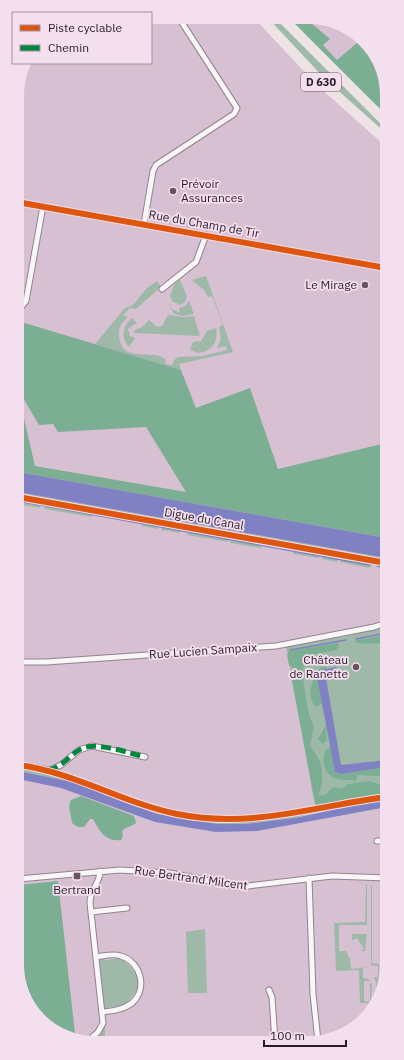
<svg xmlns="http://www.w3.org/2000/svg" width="404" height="1060" viewBox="0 0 404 1060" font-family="'IBM Plex Sans',sans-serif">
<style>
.green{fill:#9fb9a9}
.forest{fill:#7cae94;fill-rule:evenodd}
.water{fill:#8081c3}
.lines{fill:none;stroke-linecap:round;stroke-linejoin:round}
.stream{stroke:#8081c3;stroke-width:1.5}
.street-casing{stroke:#93828f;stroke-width:7}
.primary-casing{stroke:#ede3ea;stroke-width:10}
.street{stroke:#f9f6f8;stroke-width:5}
.primary{stroke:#eee3e4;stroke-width:8}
.quiet{stroke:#00873e;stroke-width:5;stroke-dasharray:10 5;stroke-linecap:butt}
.cycleway-casing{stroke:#f4dfee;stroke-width:8}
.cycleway{stroke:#de560d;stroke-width:6}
.poi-dot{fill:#665462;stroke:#f4dfee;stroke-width:1.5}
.labels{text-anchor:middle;stroke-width:3.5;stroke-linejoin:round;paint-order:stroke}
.shield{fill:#f4dfee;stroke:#665562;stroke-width:1}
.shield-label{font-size:11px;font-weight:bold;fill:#291a26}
.poi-label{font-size:12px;fill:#291a26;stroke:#f4dfee;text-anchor:end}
.street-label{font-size:12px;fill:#291a26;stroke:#f4dfee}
</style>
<rect width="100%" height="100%" fill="#d7c0d1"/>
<path class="green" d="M265,18h13l65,68 43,40v9l-60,-53z
M360,38l4,2 12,21 -20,-19z
M206,276l27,76 -54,12 2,6 -86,-26 29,-35 10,-5 12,-15 11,-8 4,6 -25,22 -6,-1 -7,7 5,2c-6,5 -10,11 -9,19 3,29 33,12 46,23l1,5 6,1 2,-5 4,-3 24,-1 25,-6 -1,-4 -9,2 4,-9 -2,-12 4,-2 -11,-29 -4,1 -4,-7 -12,-10z
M179,280h1l7,16 -2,6 -5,3 -8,-4 -2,-5 5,-13z
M167,301l5,8 8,4 -1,-5 6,-2 4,-5 5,13 -11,2 -9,-2z
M168,315l15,2 11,-1 6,20 -66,-3 1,-3 7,-3 7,-7 8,7 5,-1z
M132,318l5,5 -9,6 2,7 5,2 -6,9c-9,-10 -6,-21 3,-29z
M216,328c3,13 -4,24 -18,25l-8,-3 3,-8 8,-1 6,-10z
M18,492l368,66v2l-51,-11 -2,2 -124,-22v-2l-20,-3 -1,1 -141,-25 -15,-4 -2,1 -12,-2z
M18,498l23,5 -1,5 -22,-4z
M46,504l46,8v5l-48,-8z
M143,521l15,3 -1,5 -15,-3z
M162,525l18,3v5l-19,-3z
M189,530l39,7v5l-41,-7z
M232,538l29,5v5l-31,-5z
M294,548l25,5 -1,5 -25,-4z
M326,553l12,3 -1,6 -15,-3z
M343,557l28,5 2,3 -4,3 -29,-6z
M386,625l1,170 -93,17 21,-6 -29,-160 67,-11v-2z
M18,768c28,4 56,11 83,21 26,10 53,22 81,27 69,13 136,-9 205,-18v2l-61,10 -31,8 -49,6h-29l-60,-10 -85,-32 -54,-11z
M62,774l36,11 55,21z
M366,884h1v41h-28v26h7l4,8 1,10 16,-2 -4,1v10l5,1 2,2h-6v20l6,1v-19h2l-1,25v-5h-11l-1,-33 -23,1 -2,-48 31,-1z
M371,885h1v78l7,1v26l-3,5v-12l-2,-6h4v-11l-7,-1z
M205,929l2,64h-19l-2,-61z
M352,934h15l-2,17h-4l3,-2 -7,-11 -5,2z
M103,958l2,2 17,-2c2,4 6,6 9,9 14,16 5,27 -8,39l-14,1 -2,2 -3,-1 -5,-47z
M105,1024v17h-11v-3z"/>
<path class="forest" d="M289,18h16l25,21 -7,6 14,15 20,-17 19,20 9,17 1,35 -55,-53z
M18,321l163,49 15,38 54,-20 28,81 108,-26v95l-368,-66zM22,396l17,29 14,-1 5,8 88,-5 40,65 -151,-26 -16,-69z
M386,635v10c-10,-4 -22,1 -31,-3l2,-2z
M337,643l2,2 -2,5 -26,5 -7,9 -2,8 6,39 6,16 -4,18c3,6 9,13 11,19 2,7 2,25 -3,30 9,4 9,-4 16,-7l8,2 6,-5 21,-3 10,3 8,-2v14l-71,12 -24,-127v-8l3,-4 -6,-4 -2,-10 2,-4z
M324,667l4,1 -6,2 -4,13 4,21 -7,3c-9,-14 -3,-26 5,-39z
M326,725l1,15 -4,4 -5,-5z
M328,748l3,1 4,23 6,2 46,-7v8c-10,2 -20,0 -29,0l-2,6c-7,-2 -13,0 -19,-2 -13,-3 -18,-22 -9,-31z
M81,796l53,20 2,7c-5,4 -9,3 -14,8l1,5 -2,4c-16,2 -22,-10 -28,-21h-3l-6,8h-6l-6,-4 -3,-17 2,-6z
M58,881l17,153 -5,2 -30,-16 -21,-40 -1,-95z"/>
<path class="water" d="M18,472l368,66v20l-368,-66z
M336,667l1,5 -7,2 -4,4 15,87 46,-5v7l-46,7 -6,-2 -17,-89v-6l4,-7z
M18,771l54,11 85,32 60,10h29l49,-6 80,-17 12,-1v7l-130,24 -41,1 -61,-10 -94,-34 -43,-9z"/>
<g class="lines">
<path class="stream" d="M18,501l351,64
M377,566l9,2
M356,639l30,-6
M290,650l56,-10"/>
<g class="street-casing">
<path id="street" d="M17,202l369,66
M144,224l9,-53 3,-6 78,-51 3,-6 -58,-90
M162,289l34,-27 10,-27
M18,311l8,-10 17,-95
M18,497l368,66
M18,662h28l230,-16 98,-19 12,-4
M18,765l32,5 11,-5 18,-15 13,-4 53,11
M377,841h10
M309,878l4,116 5,47
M18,879l102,-9 50,3 70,14 92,-11 55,2
M91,912l36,-4
M96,957c8,-1 17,-4 25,-1 20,6 27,33 11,47 -9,7 -20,8 -30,9
M269,990l3,7 3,44
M88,1041l10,-9 5,-9 -13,-120c0,-15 10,-19 10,-32"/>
</g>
<g class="primary-casing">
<path id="primary" d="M261,18l59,63 66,59
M282,18l104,104"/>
</g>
<use href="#street" class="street"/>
<use href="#primary" class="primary"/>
<path class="quiet" d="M48,770c13,-2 20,-13 31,-20 15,-10 49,3 66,7"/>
<g class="cycleway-casing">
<path id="cycleway" d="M17,202l369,66
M18,497l368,66
M18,765c56,7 105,38 159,49 75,15 137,-8 210,-17"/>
</g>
<use href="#cycleway" class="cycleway"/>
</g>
<g class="poi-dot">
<circle cx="173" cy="191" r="4"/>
<circle cx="365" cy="285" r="4"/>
<circle cx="356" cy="667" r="4"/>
<rect x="73" y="872" width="8" height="8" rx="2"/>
</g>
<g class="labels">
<rect class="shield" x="301" y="73" width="40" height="18" rx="3"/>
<g class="shield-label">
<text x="321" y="86">D 630</text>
</g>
<g class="poi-label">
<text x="181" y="188" text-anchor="start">Prévoir<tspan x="181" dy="14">Assurances</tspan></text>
<text x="357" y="289">Le Mirage</text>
<text x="348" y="664">Château<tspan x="348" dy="14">de Ranette</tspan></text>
<text x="77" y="894" text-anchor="middle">Bertrand</text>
</g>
<g class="street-label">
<text transform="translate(204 224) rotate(10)" y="4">Rue du Champ de Tir</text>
<text transform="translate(204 519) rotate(10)" y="4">Digue du Canal</text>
<text transform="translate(203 651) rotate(-4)" y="4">Rue Lucien Sampaix</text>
<text transform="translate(191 878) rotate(8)" y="4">Rue Bertrand Milcent</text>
</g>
</g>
<path d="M0 0H404V1060H0ZM95 24H309A71 71 0 0 1 380 95V965A71 71 0 0 1 309 1036H95A71 71 0 0 1 24 965V95A71 71 0 0 1 95 24Z" fill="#f4dfee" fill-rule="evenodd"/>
<rect x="12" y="12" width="140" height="52" fill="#f4dfee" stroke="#a3909e"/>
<rect x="20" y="25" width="20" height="6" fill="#de560d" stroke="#a3909e"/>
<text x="48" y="32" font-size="12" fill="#291a26">Piste cyclable</text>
<rect x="20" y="45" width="20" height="6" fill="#00873e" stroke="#a3909e"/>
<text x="48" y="52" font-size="12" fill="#291a26">Chemin</text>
<path d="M264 1040v6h82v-6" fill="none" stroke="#291a26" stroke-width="2"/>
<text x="270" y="1040" font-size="12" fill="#291a26" stroke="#f4dfee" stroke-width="3" paint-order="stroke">100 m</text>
</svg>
